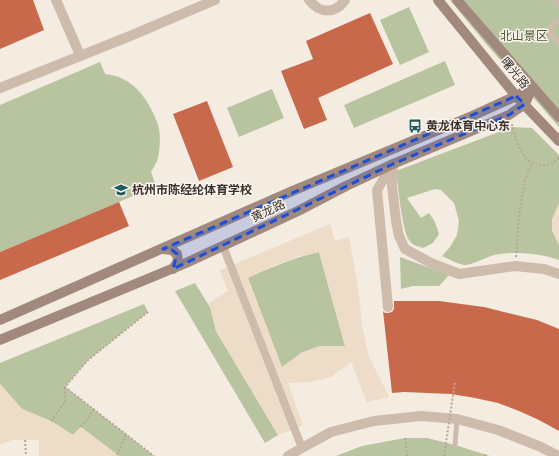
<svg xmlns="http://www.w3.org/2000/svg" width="559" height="456" viewBox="0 0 559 456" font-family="Signika,'Noto Sans SC',sans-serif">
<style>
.green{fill:#b8c4a0}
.plaza{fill:#ecdcc8;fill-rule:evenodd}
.building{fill:#c8694b}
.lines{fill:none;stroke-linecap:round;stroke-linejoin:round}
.path{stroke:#b9a596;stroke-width:2;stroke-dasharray:2 2;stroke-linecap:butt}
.service{stroke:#cdbbac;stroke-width:5}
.pedestrian{stroke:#cdbbac;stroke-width:8}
.minor{stroke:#cdbbac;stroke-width:10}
.tertiary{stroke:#cdbbac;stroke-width:10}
.secondary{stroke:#a18a7d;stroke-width:10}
.path-bridge{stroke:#b9a596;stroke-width:2;stroke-dasharray:2 2;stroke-linecap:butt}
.marked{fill:#1d4ed8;fill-opacity:0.2;stroke:#1d4ed8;stroke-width:3;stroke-dasharray:8 5;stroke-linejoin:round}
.labels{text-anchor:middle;stroke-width:3;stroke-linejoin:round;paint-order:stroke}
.park-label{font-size:12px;fill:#4a5a2e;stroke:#fbf5ee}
.street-label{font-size:12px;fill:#3b302b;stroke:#fbf5ee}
.poi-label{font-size:12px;font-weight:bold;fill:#3b302b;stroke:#fbf5ee;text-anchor:start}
</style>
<rect width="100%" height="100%" fill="#f4ebe1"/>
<path class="green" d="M450,0h109v127l-72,-82z
M409,7l20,45 -29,13 -20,-45z
M445,61l10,24 -101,43 -10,-23z
M100,62l5,12c6,1 13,2 18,5 17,8 29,28 35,46 3,10 2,23 0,33 -1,5 -5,10 -7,14l5,14 -37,16 -119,50v-147z
M272,89l12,29 -45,19 -12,-29z
M512,127l20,1 27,27v105c-20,-7 -44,-9 -65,-5 -7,2 -22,10 -29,10 -8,-1 -16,-6 -23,-9l8,-9 7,-12 2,-14 -5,-18 -13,-13 -6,-1 -28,9 14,20 8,-5 6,9 4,12 -6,9 -10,5c-6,-2 -11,-3 -14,-8 -7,-10 -11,-55 -13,-69z
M319,252l26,94h-25l-19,7 -19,15 -34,-90c24,-11 45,-20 71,-26z
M400,257l49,18 -10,11h-26l-12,3z
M195,283l16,26 5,22 62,104 -13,8 -90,-152z
M144,304l4,8 -61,49 -22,26 89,69h-35l-38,-29 -8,8 -22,-14 -29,-12 -22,-25v-21z
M405,438h22l28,7 35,11h-154l26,-10z"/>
<path class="plaza" d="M559,203v42l-7,-14v-12z
M330,224l5,17 14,-4 9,51 5,43 6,26 20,40 -22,5 -16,-40 -20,15 -20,5 -23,1 15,42 -25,10 -62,-104 -7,-28 19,-12 -8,-21zM319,252l26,94h-25l-19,7 -19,14 -34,-89 25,-12 26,-10z
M0,384l22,25 29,12 22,14 8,-8 38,29h-80v-16h-27l-12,5z"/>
<path class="building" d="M0,0h33l11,30 -44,19z
M370,13l23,51 -75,34 9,22 -23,9 -23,-58 32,-12 -7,-18z
M207,101l26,66 -34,14 -26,-67z
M119,202l10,24 -129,54v-28z
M394,301h45l45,6 53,13 22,9v102l-20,-11 -20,-9 -21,-8 -23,-5 -24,-4 -47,-2 -12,1 -9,-82 2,2h3l4,-1 2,-3z"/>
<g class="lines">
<path class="path" d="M512,124c2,11 7,25 14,34 3,4 7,5 11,6 10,3 15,1 22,-7
M516,257l3,-43 6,-34 7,-17
M148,312l-61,49 -22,26 89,69
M51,421l14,-19v-15
M81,427l13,-18
M405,438l2,18
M25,440l1,16
M117,455l9,-21
M485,456v-2"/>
<path class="service" d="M554,0l5,5
M559,20l-9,7 1,8 8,8
M455,445l2,-26"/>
<path class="pedestrian" d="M223,246l79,202"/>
<path class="minor" d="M56,0l24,55
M309,0c11,14 26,14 36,0
M0,88l130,-52 85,-36
M393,164l-1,22 4,35 3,15 6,13 26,14 28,11 56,-8 29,3 15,5
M388,307l-11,-117 15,-25"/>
<path class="tertiary" d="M288,456l14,-8 29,-16 43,-11 47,-5 36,3 41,11 43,17 17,9"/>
<path class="secondary" d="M438,0l78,96 43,45
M457,0l102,117
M163,249l9,1 5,4 1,7 -5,8
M0,320l290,-128 182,-76 44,-20 16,-9
M0,340l186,-77 112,-52 48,-25 47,-22 116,-49 16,-11 7,-17"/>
<path class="path-bridge" d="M444,456l11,-74"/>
</g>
<path class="marked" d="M516,96l9,8 -16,11 -116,49 -220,105 4,-15 -5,-4 -9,-1z"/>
<defs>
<g id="bus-bare" transform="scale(1.08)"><path d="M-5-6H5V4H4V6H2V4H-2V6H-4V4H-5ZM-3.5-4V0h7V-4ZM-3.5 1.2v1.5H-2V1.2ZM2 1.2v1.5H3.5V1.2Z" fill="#1f5a5e" stroke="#fbf5ee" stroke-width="2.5" paint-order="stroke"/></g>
<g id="university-bare" transform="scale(1.08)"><path d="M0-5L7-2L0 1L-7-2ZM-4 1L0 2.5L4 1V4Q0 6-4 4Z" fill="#1f5a5e" stroke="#fbf5ee" stroke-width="2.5" paint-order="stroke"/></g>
</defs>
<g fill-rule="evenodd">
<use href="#bus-bare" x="415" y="126"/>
<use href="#university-bare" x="121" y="190"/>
</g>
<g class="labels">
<g class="park-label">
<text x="524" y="40">北山景区</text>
</g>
<g class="street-label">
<text transform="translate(515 73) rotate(50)" y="4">曙光路</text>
<text transform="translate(268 211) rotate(-25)" y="4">黄龙路</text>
</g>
<g class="poi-label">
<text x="426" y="130">黄龙体育中心东</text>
<text x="132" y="194">杭州市陈经纶体育学校</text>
</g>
</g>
</svg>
